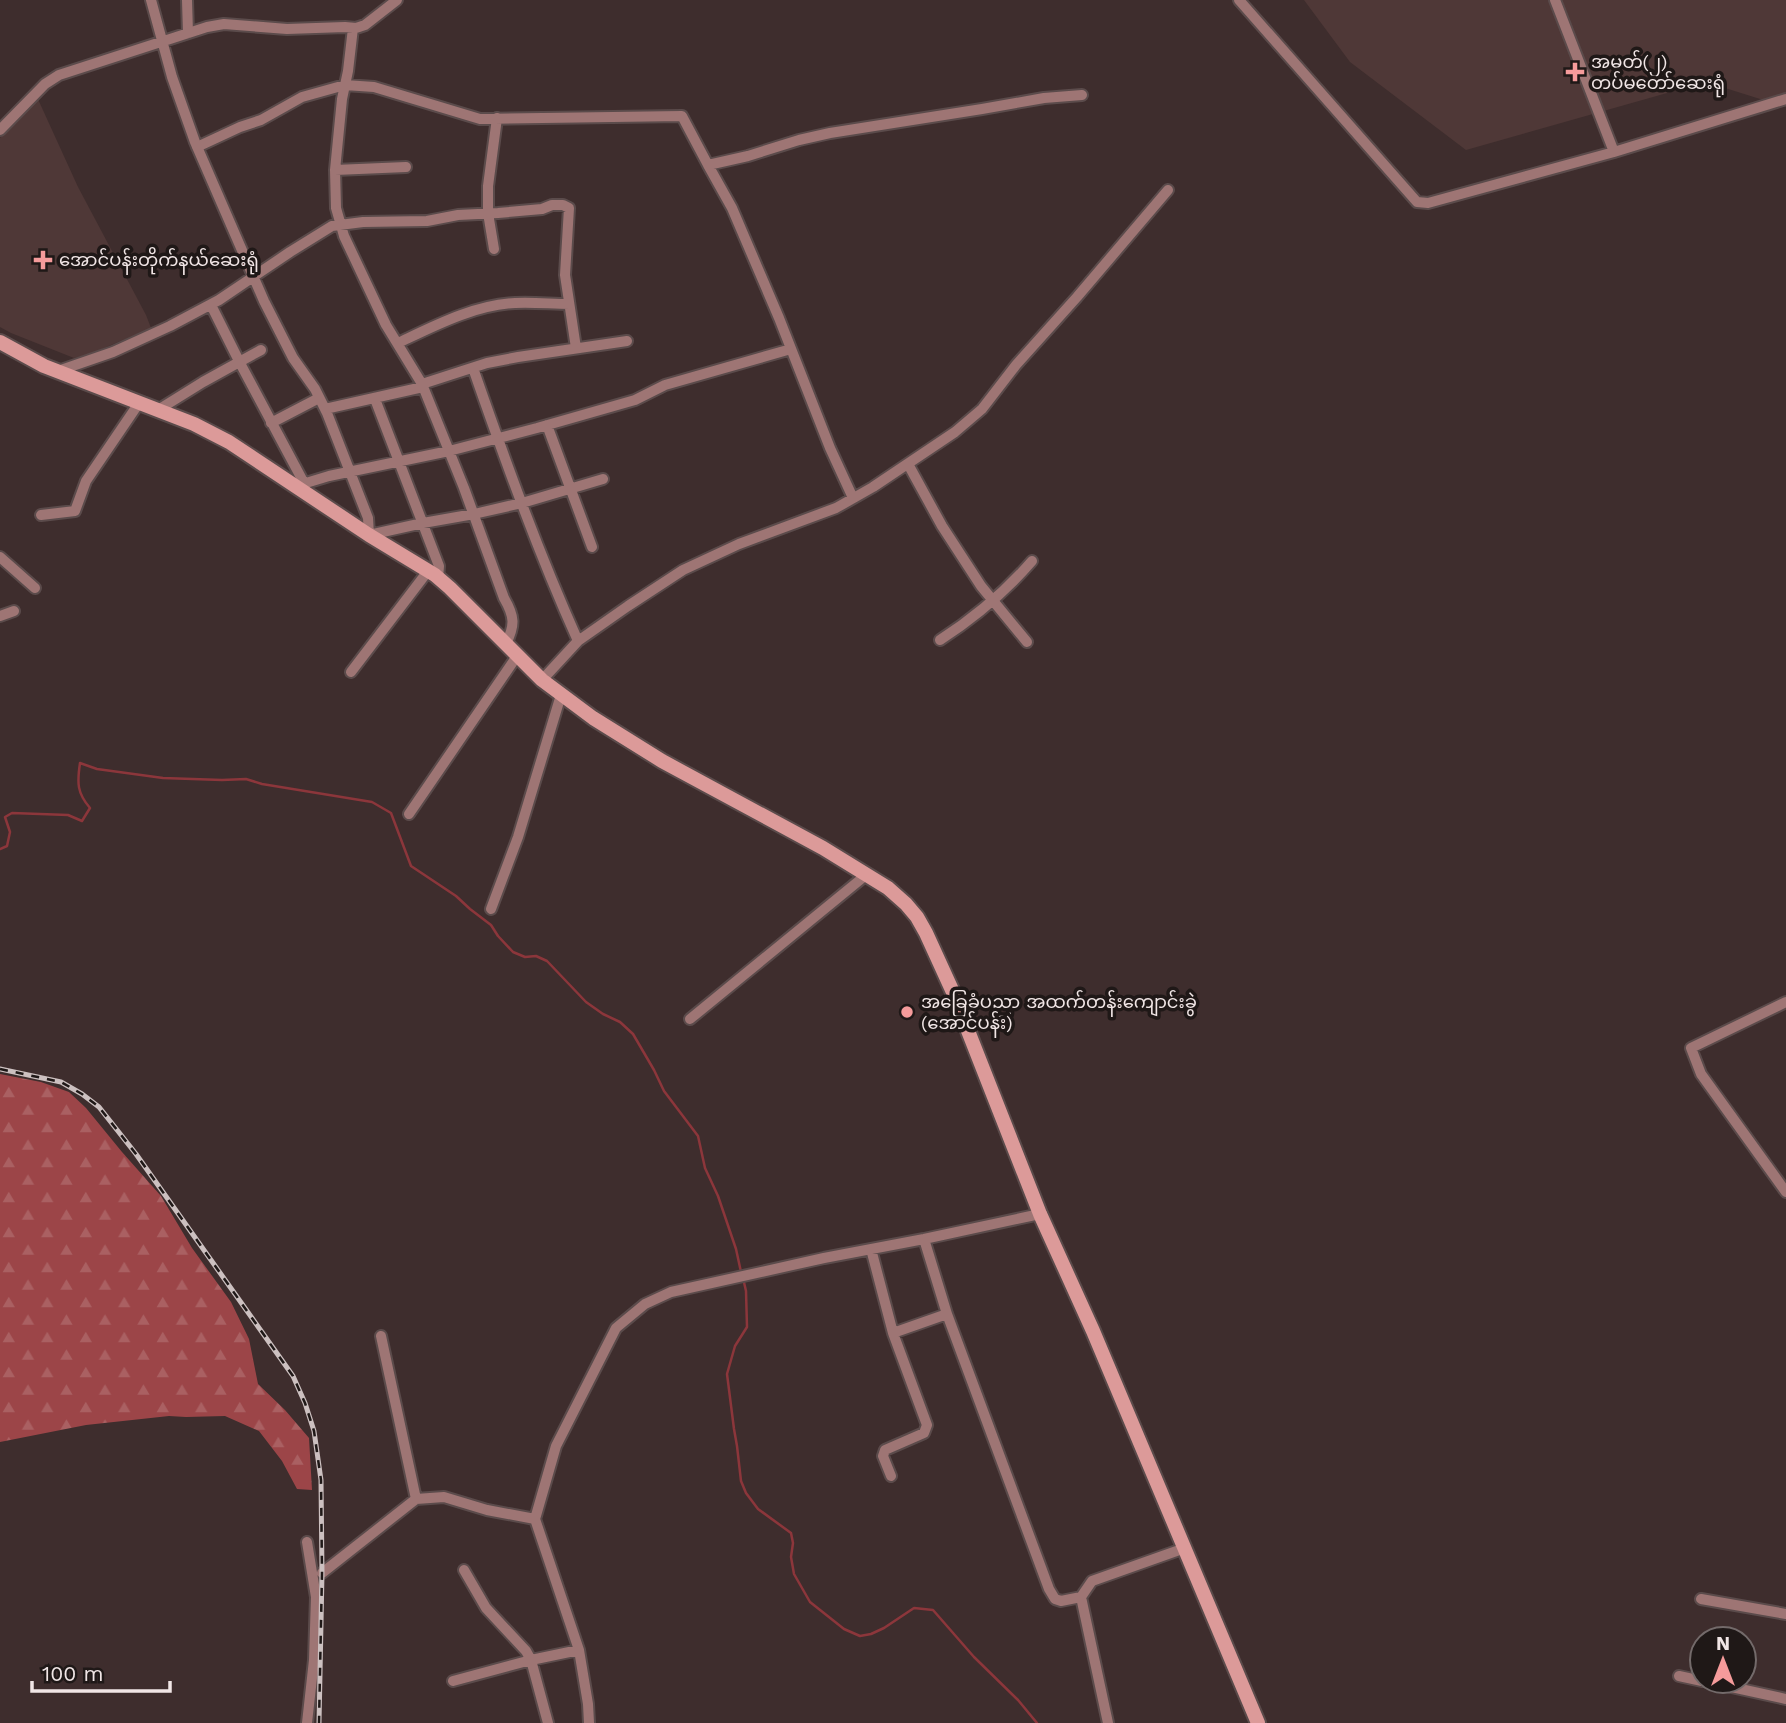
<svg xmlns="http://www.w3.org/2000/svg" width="1786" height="1723" viewBox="0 0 1786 1723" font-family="'Work Sans','Noto Sans Myanmar',sans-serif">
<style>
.built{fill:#4f3837}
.forest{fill:url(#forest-firs)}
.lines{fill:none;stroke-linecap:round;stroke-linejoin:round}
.stream{stroke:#8c363b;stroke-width:2.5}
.minor-casing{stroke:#5b4b4b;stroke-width:14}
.secondary-casing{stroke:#5b4b4b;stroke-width:18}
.minor{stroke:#9e7574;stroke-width:10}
.secondary{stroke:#dc9a99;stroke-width:14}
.rail-casing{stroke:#ccc0c0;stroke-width:5}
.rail{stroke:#1f1817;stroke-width:2.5;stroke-dasharray:8;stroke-linecap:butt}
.poi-dot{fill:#f59b9b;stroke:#1f1817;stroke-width:2.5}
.labels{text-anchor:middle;stroke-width:7;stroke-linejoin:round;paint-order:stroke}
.poi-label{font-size:18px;fill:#f1e6e6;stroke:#1f1817;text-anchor:start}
</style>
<defs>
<pattern id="forest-firs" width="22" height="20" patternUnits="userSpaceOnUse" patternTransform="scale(1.75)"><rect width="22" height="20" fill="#9c4548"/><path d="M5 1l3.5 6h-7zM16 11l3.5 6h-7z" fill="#aa6062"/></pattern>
</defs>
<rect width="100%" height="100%" fill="#3e2d2d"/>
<path class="built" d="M1304,0h482v107l-80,-25 -240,68 -116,-88z
M37,97l41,90 68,128 5,13 -61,26 -16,4 -63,-25 -11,-6v-189z"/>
<path class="forest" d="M0,1074l41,8 28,10 17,16 36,44 39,44 31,52 39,54 18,37 9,45 27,26 24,28 3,52 -15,-1 -15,-28 -23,-30 -34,-15 -39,1 -17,-1 -83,9 -86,17z"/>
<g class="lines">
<path class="stream" d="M0,849l7,-3 3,-14 -5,-15 7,-4 56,2 14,6 8,-13c-13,-15 -13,-25 -10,-45l17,6 66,9 59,2 24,-1 16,5 110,18 19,11 20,53 45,30 14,13 21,16 7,11 15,16 12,5 11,-1 11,5 39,41 17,12 17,8 13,12 21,36 10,21 34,45 7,32 13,28 18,53 5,23
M743,1278l3,13 1,36 -12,19 -8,28 7,55 3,17 4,35 5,12 12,16 33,24 2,10 -2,14 3,17 16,28 34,27 16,7 11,-2 13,-6 30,-20 19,2 41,47 44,43 19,23"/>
<g class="minor-casing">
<path id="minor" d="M151,0l21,77 23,65 69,159 29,57 22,31 12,24 41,105 1,17 54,-12 51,-9 48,-11 81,-24
M187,0l1,33
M1239,0l178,202 11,1 186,-51
M1555,0l59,152 172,-53
M353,28l-5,43 -6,28 -7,71 1,38 8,28 42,89 36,59 42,104 40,110c11,19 11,27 2,46
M0,130l45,-46 14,-9 148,-48 17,-3 63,5 58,-2 11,1 9,-3 32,-25
M197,147l43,-20 21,-7 41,-23 43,-12 29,2 106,32 202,-3 26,49 40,-9 51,-16 31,-7 152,-24 62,-11 38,-3
M708,165l24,43 47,110 51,130 23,50
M335,170l71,-3
M494,249l-6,-36v-27l9,-68
M211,305l29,58 64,120
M398,343c36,-17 76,-38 117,-40 18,-1 37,1 54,1
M473,368c32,92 65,184 105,273
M58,371l55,-19 57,-26 49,-26 71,-48 42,-26 31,-4 64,-1 31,-6 40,-2 44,-4 10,-4h11l6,3 -4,67 11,73
M422,384l65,-21 31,-6 109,-16
M375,399l64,167 -1,12
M325,409l98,-22
M158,410l45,-28 58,-32
M271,423l48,-25
M547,425l45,122
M908,464l34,62 39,60 46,56
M296,486l33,-10 120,-25 88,-23 98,-28 30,-15 126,-36
M41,515l34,-4 11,-30 53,-78
M0,557l35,31
M0,616l14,-5
M940,640c34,-22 65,-48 92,-79
M351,672l77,-101
M542,680l36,-39 50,-35 55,-36 56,-26 97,-36 37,-21 82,-55 27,-23 34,-44 61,-68 91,-107
M409,814l108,-158
M491,909l27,-72 43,-142
M1786,1002l-95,46 10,26 85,118
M690,1019l176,-144
M924,1239l23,75 102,275 6,10 6,2 20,-4
M871,1249l22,84 34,92 -3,8 -39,17 -2,6 8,20
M893,1333l54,-19
M381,1336l35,163
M464,1570l22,38 40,43 5,9 17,63
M322,1573l94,-74 28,-2 43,13 48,9
M1701,1599l85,15
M1679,1676l23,5
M453,1681l78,-21 48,-10
M1704,1681l82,18
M307,1723l7,-63 2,-63 -9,-55
M589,1723l-1,-19 -9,-54 -44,-131 21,-73 60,-118 29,-24 26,-12 153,-34 100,-19 116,-25
M1108,1723l-27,-126 11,-16 93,-33"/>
</g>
<g class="secondary-casing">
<path id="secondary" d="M0,342l44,24 150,58 35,18 140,93 66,40 15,13 92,92 51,38 69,43 161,87 65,40 18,16 11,13 9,16 26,57 88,224 53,117 165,392"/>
</g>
<use href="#minor" class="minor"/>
<use href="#secondary" class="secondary"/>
<g class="rail-casing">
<path id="rail" d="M0,1069l61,13 21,12 17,13 37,47 157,222 12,27 9,28 7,49 1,93 -3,150"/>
</g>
<use href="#rail" class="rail"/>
</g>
<g class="poi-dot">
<path d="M1571.5 61.5h7v7h7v7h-7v7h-7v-7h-7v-7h7z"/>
<path d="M39.5 249.5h7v7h7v7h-7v7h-7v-7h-7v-7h7z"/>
<circle cx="907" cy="1012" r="7"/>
</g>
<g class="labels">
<g class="poi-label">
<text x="1591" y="68">အမှတ်(၂)<tspan x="1591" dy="21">တပ်မတော်ဆေးရုံ</tspan></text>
<text x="59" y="266">အောင်ပန်းတိုက်နယ်ဆေးရုံ</text>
<text x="921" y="1008">အခြေခံပညာ အထက်တန်းကျောင်းခွဲ<tspan x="921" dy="21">(အောင်ပန်း)</tspan></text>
</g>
</g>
<g transform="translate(1723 1660)"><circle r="33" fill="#1f1817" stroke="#736a6a" stroke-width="2"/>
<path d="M0-5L12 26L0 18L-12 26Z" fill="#f59b9b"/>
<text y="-10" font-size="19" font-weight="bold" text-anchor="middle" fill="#f1e6e6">N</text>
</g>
<path d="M32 1681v10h138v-10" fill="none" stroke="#f1e6e6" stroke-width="3.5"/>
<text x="42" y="1681" font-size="21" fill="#f1e6e6" stroke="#1f1817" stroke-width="5" paint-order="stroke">100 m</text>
</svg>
